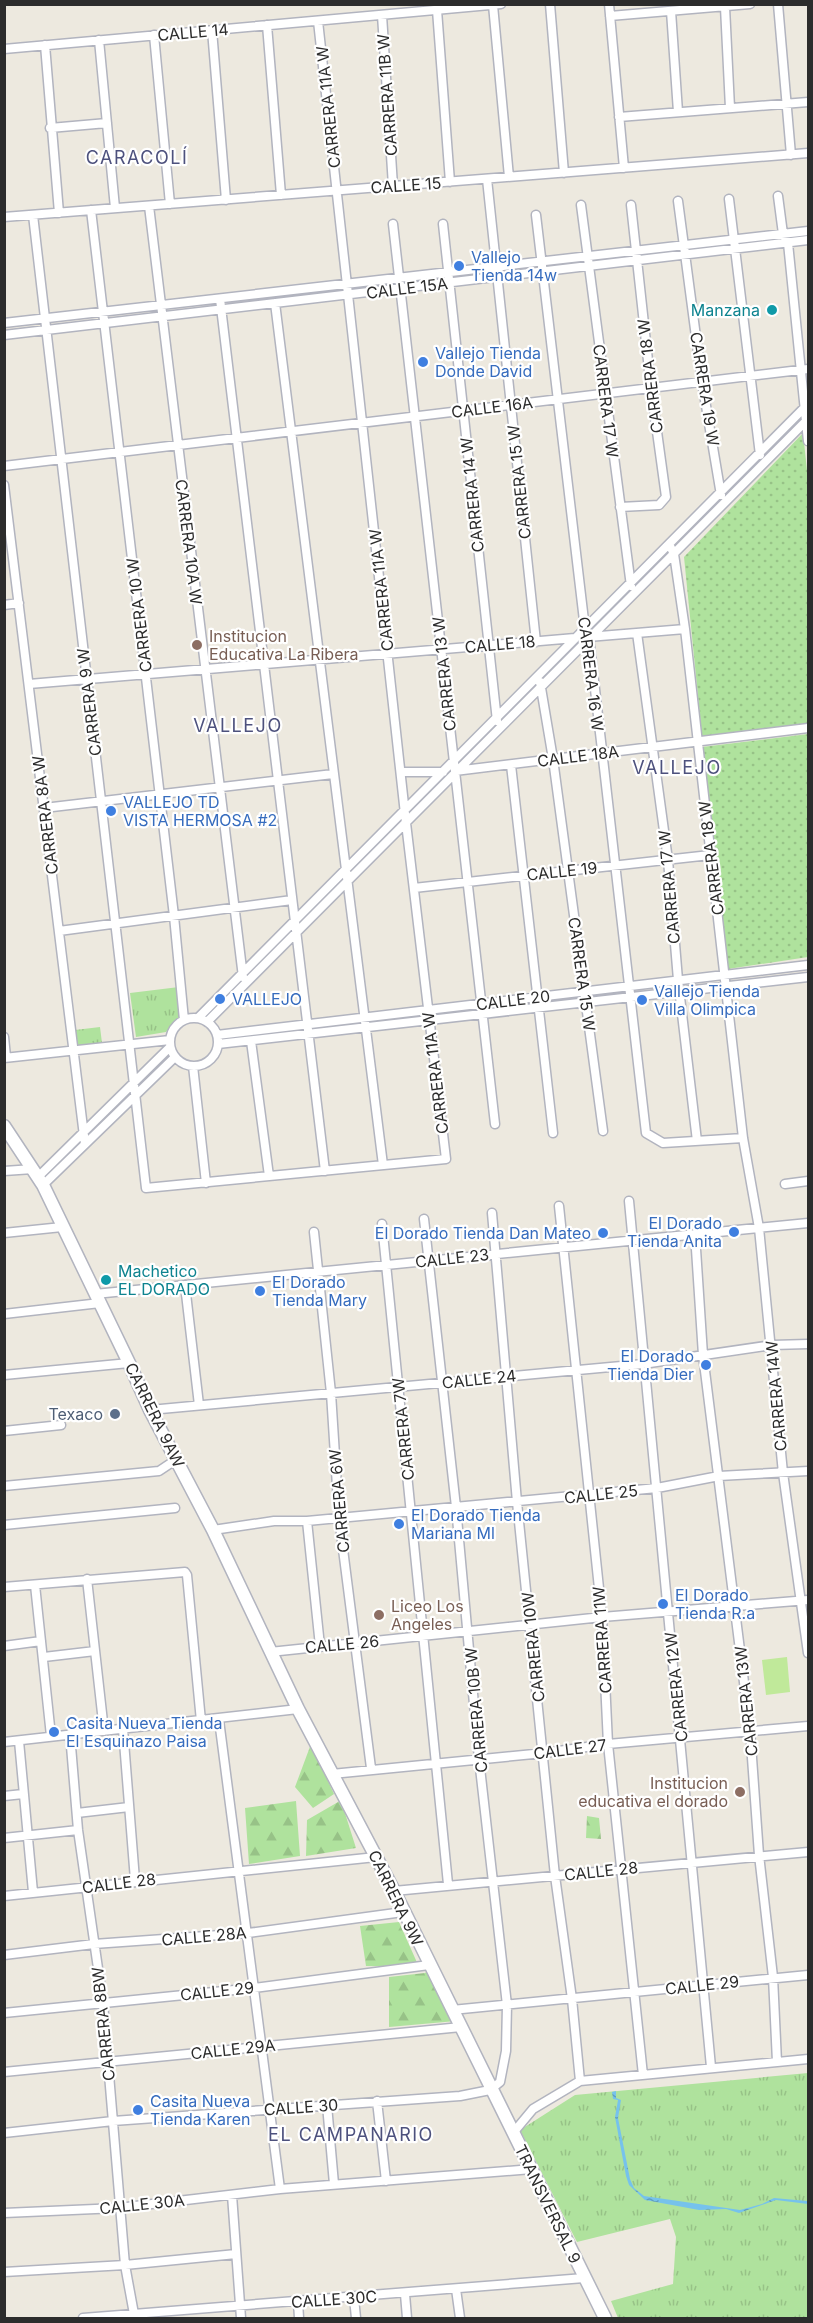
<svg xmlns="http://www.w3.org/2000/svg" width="813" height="2323" viewBox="0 0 813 2323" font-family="Inter,sans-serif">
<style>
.grass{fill:url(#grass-tufts)}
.forest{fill:url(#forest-firs)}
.park{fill:url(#park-dots)}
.pitch{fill:#c0e99a}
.water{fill:url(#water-ripples)}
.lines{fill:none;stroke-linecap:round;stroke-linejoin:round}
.street-casing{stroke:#b2b4bf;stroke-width:11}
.secondary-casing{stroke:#b2b4bf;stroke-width:15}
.street{stroke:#fff;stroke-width:8}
.secondary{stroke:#fff;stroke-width:12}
.shop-dot{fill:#3f7fe0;stroke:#fff;stroke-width:2}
.culture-dot{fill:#0f9aa8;stroke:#fff;stroke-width:2}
.education-dot{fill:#8d6e63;stroke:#fff;stroke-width:2}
.service-dot{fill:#5c6f8a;stroke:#fff;stroke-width:2}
.labels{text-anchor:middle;stroke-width:4.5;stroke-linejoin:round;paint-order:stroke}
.street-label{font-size:16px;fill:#2c2c2c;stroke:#fff}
.shop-label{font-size:16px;fill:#366cbe;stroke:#fff;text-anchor:start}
.culture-label{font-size:16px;fill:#0d838f;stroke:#fff;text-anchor:end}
.education-label{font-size:16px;fill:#785e54;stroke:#fff;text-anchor:start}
.service-label{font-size:16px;fill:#4e5e75;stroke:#fff;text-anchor:end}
.neighbourhood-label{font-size:18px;letter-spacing:1.5px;fill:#4d517d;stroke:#fff}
</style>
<defs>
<pattern id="grass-tufts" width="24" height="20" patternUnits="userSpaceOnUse" patternTransform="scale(1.5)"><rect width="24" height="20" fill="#afe29d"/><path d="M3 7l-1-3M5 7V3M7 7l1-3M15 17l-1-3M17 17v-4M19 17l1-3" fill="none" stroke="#97c287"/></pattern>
<pattern id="forest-firs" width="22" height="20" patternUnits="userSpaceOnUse" patternTransform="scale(1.5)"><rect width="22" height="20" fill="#afe29d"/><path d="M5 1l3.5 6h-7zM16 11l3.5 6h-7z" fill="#97c287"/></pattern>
<pattern id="park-dots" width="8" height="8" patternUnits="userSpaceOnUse" patternTransform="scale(1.5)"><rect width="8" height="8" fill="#afe29d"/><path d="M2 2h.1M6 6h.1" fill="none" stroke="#97c287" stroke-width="1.8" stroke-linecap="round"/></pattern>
<pattern id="water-ripples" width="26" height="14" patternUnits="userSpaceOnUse" patternTransform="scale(1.5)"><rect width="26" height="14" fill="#76c2ec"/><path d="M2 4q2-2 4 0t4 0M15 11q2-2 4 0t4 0" fill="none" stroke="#619ebf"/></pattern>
</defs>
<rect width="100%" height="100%" fill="#ede9df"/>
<path class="grass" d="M179,987l3,27 -16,18 -30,5 -6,-44z
M100,1027l2,16 -24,4 -3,-17z
M808,2073v245h-190l-7,-17 62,-17 3,-47 -6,-18 -93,23 -57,-112 55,-35z"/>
<path class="forest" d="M311,1744l23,50 -21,14 -18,-21z
M345,1798l-2,9 13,41 -50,8 1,-36z
M296,1801l4,55 -51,8 -4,-56z
M587,1816l12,2 2,21 -15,-1z
M399,1922l20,45 -53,-1 -6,-40z
M430,1969l26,52 -67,6v-50l36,-4z"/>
<path class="park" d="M803,433l5,47v243l-106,13 -18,-179z
M808,734v223l-80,12 -26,-222z"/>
<path class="pitch" d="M787,1657l3,35 -24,3 -4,-35z"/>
<path class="water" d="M616,2091v7l5,2 -3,18 12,61 4,9 10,8 96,14 22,-6 12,-6 33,3 1,3 -32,-4 -37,13 -13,-4 -27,1 -54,-10 -16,-15 -3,-9 -11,-59 3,-17 -5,-1 -1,-7z"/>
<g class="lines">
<g class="street-casing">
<path id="street" d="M550,4l14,169
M609,4l15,164
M778,4l13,151
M493,5l16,172
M725,7l5,101
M437,10l13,172
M671,11l7,101
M382,15l11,171
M610,16l140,-12
M267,25l14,170
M212,30l14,170
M154,35l16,169
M99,40l16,168
M45,45l14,168
M4,49l497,-45
M619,117l189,-15
M50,128l57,-5
M487,179l49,463
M778,196l5,38 5,9 20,198
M729,199l31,256
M678,201l24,181 19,113
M581,205l50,381
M149,206l94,771
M91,210l83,706 10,104
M33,215l113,973 300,-29 -40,-336 -88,-802
M536,215l49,414 4,8 57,496 17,10 80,-5
M4,217l804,-64
M393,224l102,900
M443,224l54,497
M220,299l105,872
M275,303l108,862
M4,323l804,-92
M4,335l804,-95
M4,466l804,-97
M4,485l81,659
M620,507l39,-2 7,-8 -15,-109 -20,-183
M669,544l5,10 11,75 58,509 16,90 24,245 25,180
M4,605l15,-2
M637,633l31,227 10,120 19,161
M588,637l97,-8
M540,682l13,77 50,372
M29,684l546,-46
M511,765l42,368
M455,771l353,-43
M401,772h42
M44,808l289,-34
M414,888l296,-33
M59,931l233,-31
M170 1042a24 24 0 1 1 48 0a24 24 0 1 1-48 0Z
M198,1018l610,-614
M207,1022l601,-603
M217,1035l591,-70
M4,1037l2,20
M251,1041l18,135
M218,1044l590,-67
M4,1058l166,-18
M193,1066l13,117
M4,1171l29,-2
M38,1177l132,-130
M785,1184l23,-3
M43,1185l132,-128
M629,1201l82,866
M559,1206l43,411 6,127 35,331
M492,1213l25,289 38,374 17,123 8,82
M382,1224l66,660
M314,1232l17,161 8,125 32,250
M4,1233l58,-6
M695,1234l8,121 47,375 9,125 14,122 4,85
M185,1285l14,120
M95,1294l713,-71
M4,1314l96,-11
M4,1375l125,-12
M150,1410l493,-46 129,-19 36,-1
M4,1431l57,-6
M4,1486l155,-15 18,-12
M307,1521l13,125
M4,1525l171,-17
M213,1530l61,-9h33l350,-33 62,-12 89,-5
M87,1579l17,152
M35,1585l16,151
M4,1587l181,-15 2,3 14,146
M4,1646l37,-5
M270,1652l332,-35 206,-17
M44,1657l51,-6
M219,1720l61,469
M123,1729l12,151
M70,1734l8,96 25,173 22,262 9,49
M19,1741l14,151
M4,1742l294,-33
M332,1774l212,-21 64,-9 200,-18
M4,1796l19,-2
M77,1813l52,-6
M4,1838l74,-8
M394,1891l414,-39
M4,1896l372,-39
M4,1955l90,-11 154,-11 155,-21
M452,2010l356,-35
M4,2013l250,-25 175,-23
M4,2072l457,-45
M377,2101l9,80
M327,2105l7,79
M4,2133l109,-12 347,-25 30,-6 10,-8 6,-31 1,-46 -28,-246 -23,-252 -32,-288
M513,2133l20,-24 47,-28 228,-22
M232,2195l9,123
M4,2213l114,-5 162,-19 252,-20
M4,2272l121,-7 111,-11
M456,2289l4,29
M405,2294l2,24
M354,2298l2,20
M298,2302l1,16
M83,2318l501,-40"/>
</g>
<g class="secondary-casing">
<path id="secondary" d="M4,1126l39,59 86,178 21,47 63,120 85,179 96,182 211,427"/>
</g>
<use href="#street" class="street"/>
<use href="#secondary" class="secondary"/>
</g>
<g class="shop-dot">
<circle cx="459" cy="266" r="6"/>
<circle cx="423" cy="362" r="6"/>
<circle cx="111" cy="811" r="6"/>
<circle cx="220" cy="999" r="6"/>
<circle cx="642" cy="1000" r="6"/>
<circle cx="734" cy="1232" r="6"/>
<circle cx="603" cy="1233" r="6"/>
<circle cx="260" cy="1291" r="6"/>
<circle cx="706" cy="1365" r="6"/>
<circle cx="399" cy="1524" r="6"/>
<circle cx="663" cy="1604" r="6"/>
<circle cx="54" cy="1732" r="6"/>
<circle cx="138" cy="2110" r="6"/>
</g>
<g class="culture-dot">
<circle cx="772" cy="310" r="6"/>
<circle cx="106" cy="1280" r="6"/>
</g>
<g class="education-dot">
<circle cx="197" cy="645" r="6"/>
<circle cx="379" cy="1615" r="6"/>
<circle cx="740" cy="1792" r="6"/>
</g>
<circle class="service-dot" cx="115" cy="1414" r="6"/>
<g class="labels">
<g class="street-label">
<text transform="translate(193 32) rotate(-5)" y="6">CALLE 14</text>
<text transform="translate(387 95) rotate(-94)" y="6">CARRERA 11B W</text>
<text transform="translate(328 107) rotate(-96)" y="6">CARRERA 11A W</text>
<text transform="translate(406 185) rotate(-4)" y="6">CALLE 15</text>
<text transform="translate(407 288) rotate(-7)" y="6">CALLE 15A</text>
<text transform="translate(650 376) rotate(-97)" y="6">CARRERA 18 W</text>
<text transform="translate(705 389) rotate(81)" y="6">CARRERA 19 W</text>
<text transform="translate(606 401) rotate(83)" y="6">CARRERA 17 W</text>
<text transform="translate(492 407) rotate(-7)" y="6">CALLE 16A</text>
<text transform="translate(519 482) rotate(-96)" y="6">CARRERA 15 W</text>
<text transform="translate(472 495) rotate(-96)" y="6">CARRERA 14 W</text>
<text transform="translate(189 542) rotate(83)" y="6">CARRERA 10A W</text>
<text transform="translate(381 590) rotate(-96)" y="6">CARRERA 11A W</text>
<text transform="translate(139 615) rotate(-97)" y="6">CARRERA 10 W</text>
<text transform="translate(500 644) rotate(-5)" y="6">CALLE 18</text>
<text transform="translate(444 674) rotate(-96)" y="6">CARRERA 13 W</text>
<text transform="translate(591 674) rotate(83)" y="6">CARRERA 16 W</text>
<text transform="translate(89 702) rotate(-97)" y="6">CARRERA 9 W</text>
<text transform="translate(578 756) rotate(-7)" y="6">CALLE 18A</text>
<text transform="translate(45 815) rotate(-97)" y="6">CARRERA 8A W</text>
<text transform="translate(711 858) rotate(-97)" y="6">CARRERA 18 W</text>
<text transform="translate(562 871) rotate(-6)" y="6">CALLE 19</text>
<text transform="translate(669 887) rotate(-95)" y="6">CARRERA 17 W</text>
<text transform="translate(582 974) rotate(82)" y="6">CARRERA 15 W</text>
<text transform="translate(513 1000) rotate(-7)" y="6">CALLE 20</text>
<text transform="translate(435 1073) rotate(-97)" y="6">CARRERA 11A W</text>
<text transform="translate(452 1258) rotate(-6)" y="6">CALLE 23</text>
<text transform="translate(479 1379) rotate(-6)" y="6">CALLE 24</text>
<text transform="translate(776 1396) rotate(-95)" y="6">CARRERA 14W</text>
<text transform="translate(155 1415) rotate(64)" y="6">CARRERA 9AW</text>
<text transform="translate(403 1429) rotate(-96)" y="6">CARRERA 7W</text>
<text transform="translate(601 1494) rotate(-6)" y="6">CALLE 25</text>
<text transform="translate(339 1501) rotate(-95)" y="6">CARRERA 6W</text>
<text transform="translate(602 1640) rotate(-94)" y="6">CARRERA 11W</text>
<text transform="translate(342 1644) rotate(-5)" y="6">CALLE 26</text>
<text transform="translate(533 1647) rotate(-96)" y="6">CARRERA 10W</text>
<text transform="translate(676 1687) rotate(-96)" y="6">CARRERA 12W</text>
<text transform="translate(746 1701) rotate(-96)" y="6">CARRERA 13W</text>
<text transform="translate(476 1710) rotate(-95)" y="6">CARRERA 10B W</text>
<text transform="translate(570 1749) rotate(-7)" y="6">CALLE 27</text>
<text transform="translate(601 1871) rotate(-6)" y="6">CALLE 28</text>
<text transform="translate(119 1883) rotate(-7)" y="6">CALLE 28</text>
<text transform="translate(396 1898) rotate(64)" y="6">CARRERA 9W</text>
<text transform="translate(204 1936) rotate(-5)" y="6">CALLE 28A</text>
<text transform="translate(702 1985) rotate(-6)" y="6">CALLE 29</text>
<text transform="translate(217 1991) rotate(-6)" y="6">CALLE 29</text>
<text transform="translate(103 2024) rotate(-96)" y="6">CARRERA 8BW</text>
<text transform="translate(233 2049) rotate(-6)" y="6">CALLE 29A</text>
<text transform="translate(301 2107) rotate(-4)" y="6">CALLE 30</text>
<text transform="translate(142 2204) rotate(-6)" y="6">CALLE 30A</text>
<text transform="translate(548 2204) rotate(64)" y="6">TRANSVERSAL 9</text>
<text transform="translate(334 2299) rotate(-4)" y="6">CALLE 30C</text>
</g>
<g class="shop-label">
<text x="471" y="263">Vallejo<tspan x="471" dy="18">Tienda 14w</tspan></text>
<text x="435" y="359">Vallejo Tienda<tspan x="435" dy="18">Donde David</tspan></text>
<text x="123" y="808">VALLEJO TD<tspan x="123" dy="18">VISTA HERMOSA #2</tspan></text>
<text x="654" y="997">Vallejo Tienda<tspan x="654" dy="18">Villa Olimpica</tspan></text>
<text x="232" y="1005">VALLEJO</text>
<text x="722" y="1229" text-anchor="end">El Dorado<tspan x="722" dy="18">Tienda Anita</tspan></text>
<text x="591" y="1239" text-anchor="end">El Dorado Tienda Dan Mateo</text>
<text x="272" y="1288">El Dorado<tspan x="272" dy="18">Tienda Mary</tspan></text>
<text x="694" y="1362" text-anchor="end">El Dorado<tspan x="694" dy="18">Tienda Dier</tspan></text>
<text x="411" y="1521">El Dorado Tienda<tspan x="411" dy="18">Mariana Ml</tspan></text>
<text x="675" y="1601">El Dorado<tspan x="675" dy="18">Tienda R.a</tspan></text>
<text x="66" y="1729">Casita Nueva Tienda<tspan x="66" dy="18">El Esquinazo Paisa</tspan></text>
<text x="150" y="2107">Casita Nueva<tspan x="150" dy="18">Tienda Karen</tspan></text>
</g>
<g class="culture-label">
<text x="760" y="316">Manzana</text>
<text x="118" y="1277" text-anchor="start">Machetico<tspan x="118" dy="18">EL DORADO</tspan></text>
</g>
<g class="education-label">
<text x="209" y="642">Institucion<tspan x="209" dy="18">Educativa La Ribera</tspan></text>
<text x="391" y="1612">Liceo Los<tspan x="391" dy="18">Angeles</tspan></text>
<text x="728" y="1789" text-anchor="end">Institucion<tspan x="728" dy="18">educativa el dorado</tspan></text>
</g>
<g class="service-label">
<text x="103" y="1420">Texaco</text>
</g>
<g class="neighbourhood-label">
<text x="137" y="164">CARACOLÍ</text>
<text x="238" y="732">VALLEJO</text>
<text x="677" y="774">VALLEJO</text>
<text x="351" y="2141">EL CAMPANARIO</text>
</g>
</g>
<rect width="813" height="2323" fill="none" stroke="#2c2c2c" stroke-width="12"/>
</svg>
